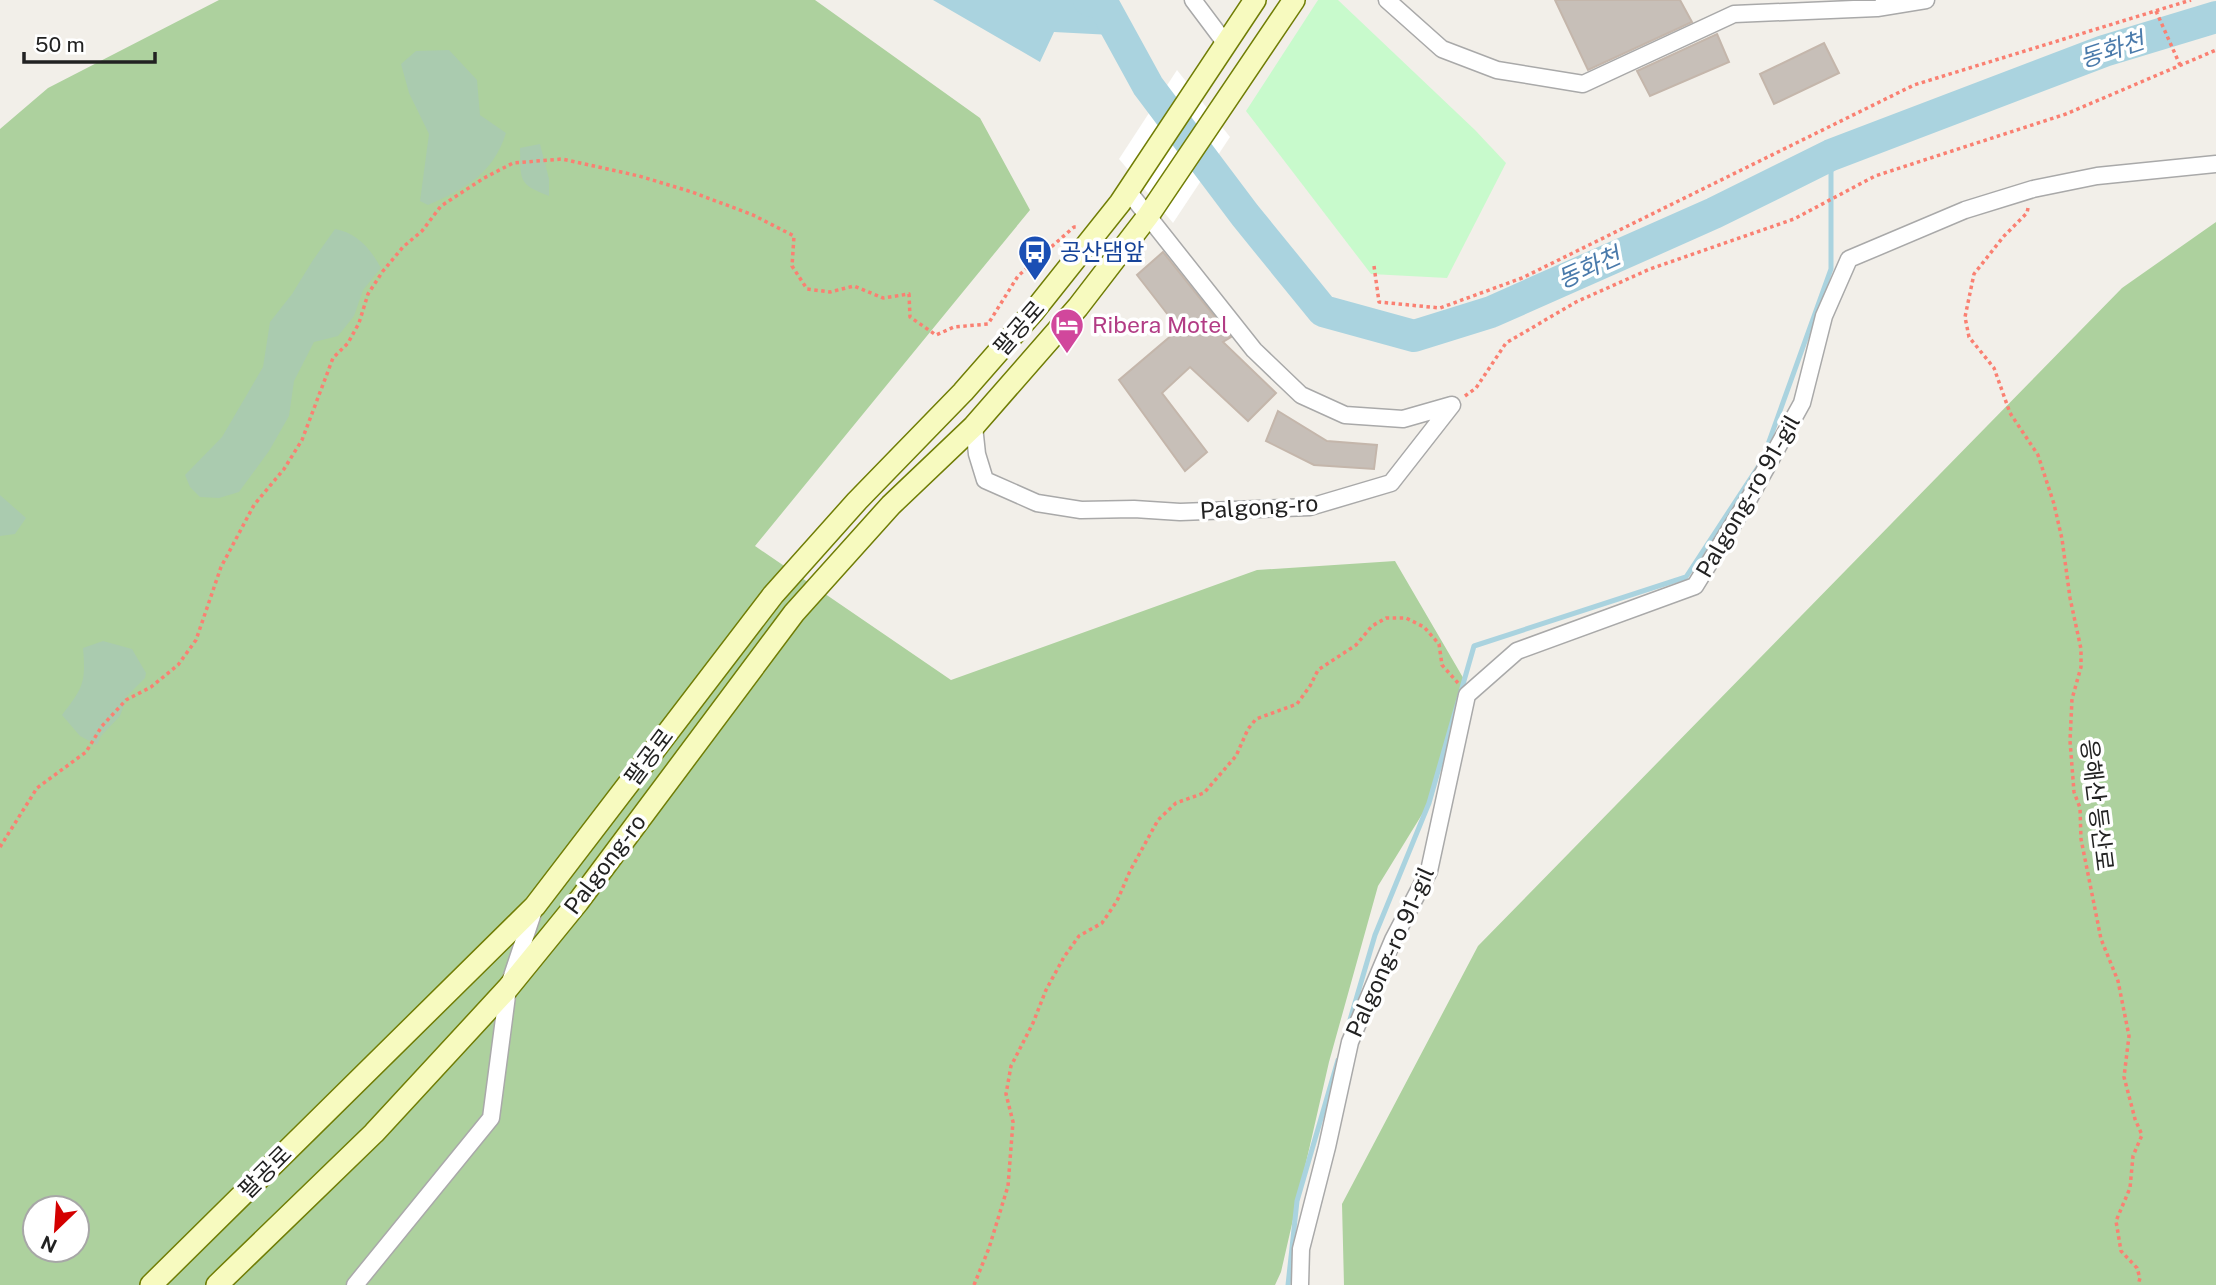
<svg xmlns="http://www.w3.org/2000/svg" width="2216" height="1285" viewBox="0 0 2216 1285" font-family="'Public Sans','Noto Sans KR',sans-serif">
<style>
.forest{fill:#add19e;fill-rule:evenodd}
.cemetery{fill:#aacbaf}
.park{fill:#c8facc}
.water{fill:#aad3df}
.pier{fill:#fff}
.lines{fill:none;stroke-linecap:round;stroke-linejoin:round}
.stream{stroke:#aad3df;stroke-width:5}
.river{stroke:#aad3df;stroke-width:32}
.building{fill:#c7bfb8;stroke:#c4b6ab;stroke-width:2}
.street-casing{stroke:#a9a9a9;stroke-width:19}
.secondary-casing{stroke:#707d05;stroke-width:24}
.path{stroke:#fa8072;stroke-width:3.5;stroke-dasharray:3.5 3.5;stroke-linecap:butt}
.street{stroke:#fff;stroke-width:16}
.secondary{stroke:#f7fabf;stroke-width:21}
.labels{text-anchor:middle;stroke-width:7;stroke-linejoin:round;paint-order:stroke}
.transit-label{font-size:23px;fill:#164399;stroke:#fff;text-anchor:start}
.hotel-label{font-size:23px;fill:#b23c85;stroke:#fff;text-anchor:start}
.street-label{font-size:23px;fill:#222;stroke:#fff}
.water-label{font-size:24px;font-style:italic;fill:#4a7aab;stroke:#fff}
</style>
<rect width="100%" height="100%" fill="#f2efe9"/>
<path class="forest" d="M219,0h596l165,118 50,92 -275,336 196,134 306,-110 138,-9 70,120 -36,122 -51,83 -49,176 -48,210 -6,13h-1275v-1156l48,-41zM35,1208h42v42h-42z
M2216,222v1063h-872l-2,-81 136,-258 644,-658z"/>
<path class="cemetery" d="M449,50l28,30 3,35 26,18c-13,41 -41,56 -78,72l-8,-4 9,-67 -20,-41 -8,-29 15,-13z
M540,144l9,35v17c-32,-12 -28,-16 -29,-48z
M335,229c22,4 35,19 46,39l-18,22 -9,26 -16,20 -24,6 -20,39 -5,35 -20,35 -30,41 -20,6 -19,-1 -10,-10 -5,-12 37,-38 41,-70 7,-45 22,-28 21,-34z
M0,495l26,23 -11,16 -15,2z
M103,641l29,8 14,24 -1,5 -18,18 -7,20 -19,20 -4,9 -17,-9 -18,-21c21,-27 24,-32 21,-67z"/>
<path class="park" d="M1318,0h20l137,130 31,33 -59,115 -76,-4 -125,-163z"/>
<path class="water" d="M933,0h182l16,36 -77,-4 -14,30z"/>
<path class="pier" d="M1177,70l53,67 -57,86 -54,-64z"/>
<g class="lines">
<path class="stream" d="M1347,1030l28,-95 54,-132 45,-157 212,-69 76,-116 69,-192v-114
M1288,1285l9,-84 41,-141"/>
<path class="river" d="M1089,0l14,4 45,82 97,129 78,96 91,25 77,-24 223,-99 117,-58 273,-104 112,-34"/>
</g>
<path class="building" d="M1555,0h125l12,22 -104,48z
M1717,34l12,28 -79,34 -13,-25z
M1824,43l15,30 -65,31 -14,-30z
M1163,252l68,85 -8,5 53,51 -28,28 -58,-54 -28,26 45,59 -22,19 -66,-91 60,-51 -42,-54z
M1278,411l49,30 50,4 -3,24 -60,-4 -48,-24z"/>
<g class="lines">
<g class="street-casing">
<path id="street" d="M1193,0l33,44
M1387,0l55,49 55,21 86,14 151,-70 143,-6 49,-8
M974,426l3,28 8,26 52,23 44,7 53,-1 46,3 130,-5 81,-24 61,-78 -49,14 -58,-4 -44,-20 -47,-45 -126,-159
M355,1285l136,-167 17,-130 27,-81
M1300,1285l1,-36 26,-102 23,-105 43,-102 36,-69 38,-176 50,-44 178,-65 55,-89 52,-94 22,-87 25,-57 116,-49 68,-21 64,-13 119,-12"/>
</g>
<g class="secondary-casing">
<path id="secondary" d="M151,1285l384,-379 238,-311 84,-94 106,-109 71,-81 86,-108 135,-203
M217,1285l157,-152 134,-145 70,-86 216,-289 97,-108 83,-79 104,-119 70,-91 146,-216"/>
</g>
<path class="path" d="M2156,11l24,54
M2028,208l-1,5 -23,23 -30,38 -9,43 4,20 25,31 16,45 28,42 16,49 8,35 8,59 11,51v18l-9,32 -2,42 4,51 6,16 1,31 20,100 17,42 11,55 -5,41 11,42 7,16 -9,21 -3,32 -14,33 5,30 16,17 3,10 -2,7
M1374,266l5,36 61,6 82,-30 392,-193 277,-85
M1465,396l11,-8 30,-45 70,-41 74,-33 144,-50 81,-43 191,-62 150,-64
M0,847l37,-59 49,-36 16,-26 24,-26 25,-13 27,-22 18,-25 25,-73 33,-62 30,-36 18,-29 31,-82 15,-15 11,-20 9,-29 15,-23 20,-24 19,-16 19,-25 43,-28 29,-15 49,-4 77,17 53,16 61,23 41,21 -2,30 15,23 23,3 24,-6 29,12 26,-4 1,23 26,18 18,-8 34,-3 30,-48 56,-49h3
M974,1285l15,-37 19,-62 5,-64 -7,-28 5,-28 22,-43 13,-33 18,-33 15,-21 23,-13 15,-22 13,-30 28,-51 18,-17 28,-10 32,-37 12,-27 8,-10 41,-15 13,-18 8,-16 38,-25 16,-19 14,-8h20l18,9 15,17 3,21 16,18"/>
<use href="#street" class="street"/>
<use href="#secondary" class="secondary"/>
</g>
<defs>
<g id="bus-pin" transform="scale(1.75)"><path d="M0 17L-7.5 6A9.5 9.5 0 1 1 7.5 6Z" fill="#1a4fb4" stroke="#fff"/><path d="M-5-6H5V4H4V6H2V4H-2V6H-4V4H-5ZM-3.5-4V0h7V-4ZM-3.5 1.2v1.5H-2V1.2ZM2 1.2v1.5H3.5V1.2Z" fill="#fff"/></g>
<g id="hotel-pin" transform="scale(1.75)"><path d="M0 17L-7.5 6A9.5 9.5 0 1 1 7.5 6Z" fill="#d1479c" stroke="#fff"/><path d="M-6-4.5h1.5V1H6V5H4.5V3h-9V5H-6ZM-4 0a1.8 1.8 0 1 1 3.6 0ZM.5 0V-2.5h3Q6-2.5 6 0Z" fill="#fff"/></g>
</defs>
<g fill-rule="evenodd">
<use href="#bus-pin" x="1035" y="252"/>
<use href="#hotel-pin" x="1067" y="325"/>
</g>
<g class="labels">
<g class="transit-label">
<text x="1060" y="260">공산댐앞</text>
</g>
<g class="hotel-label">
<text x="1092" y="333">Ribera Motel</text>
</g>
<g class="street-label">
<text transform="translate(1019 328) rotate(-49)" y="8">팔공로</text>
<text transform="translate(1748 496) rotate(-60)" y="8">Palgong-ro 91-gil</text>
<text transform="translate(1259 507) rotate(-4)" y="8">Palgong-ro</text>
<text transform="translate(649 757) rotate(-53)" y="8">팔공로</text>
<text transform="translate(2097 805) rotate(83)" y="8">응해산 등산로</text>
<text transform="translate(605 864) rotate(-53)" y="8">Palgong-ro</text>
<text transform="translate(1390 952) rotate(-66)" y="8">Palgong-ro 91-gil</text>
<text transform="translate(265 1172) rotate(-45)" y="8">팔공로</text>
</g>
<g class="water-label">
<text transform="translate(2112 50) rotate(-18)" y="8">동화천</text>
<text transform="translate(1589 268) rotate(-24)" y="8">동화천</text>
</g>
</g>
<g transform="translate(56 1229) rotate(205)"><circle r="33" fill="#ffffff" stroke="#a7a7a7" stroke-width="2"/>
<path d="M0-5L12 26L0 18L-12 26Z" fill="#d40000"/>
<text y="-10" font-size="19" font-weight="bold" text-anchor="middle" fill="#222222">N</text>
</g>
<path d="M24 52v10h131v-10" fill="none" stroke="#222222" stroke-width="3.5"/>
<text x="35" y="52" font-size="21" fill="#222222" stroke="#ffffff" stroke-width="5" paint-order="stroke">50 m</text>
</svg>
